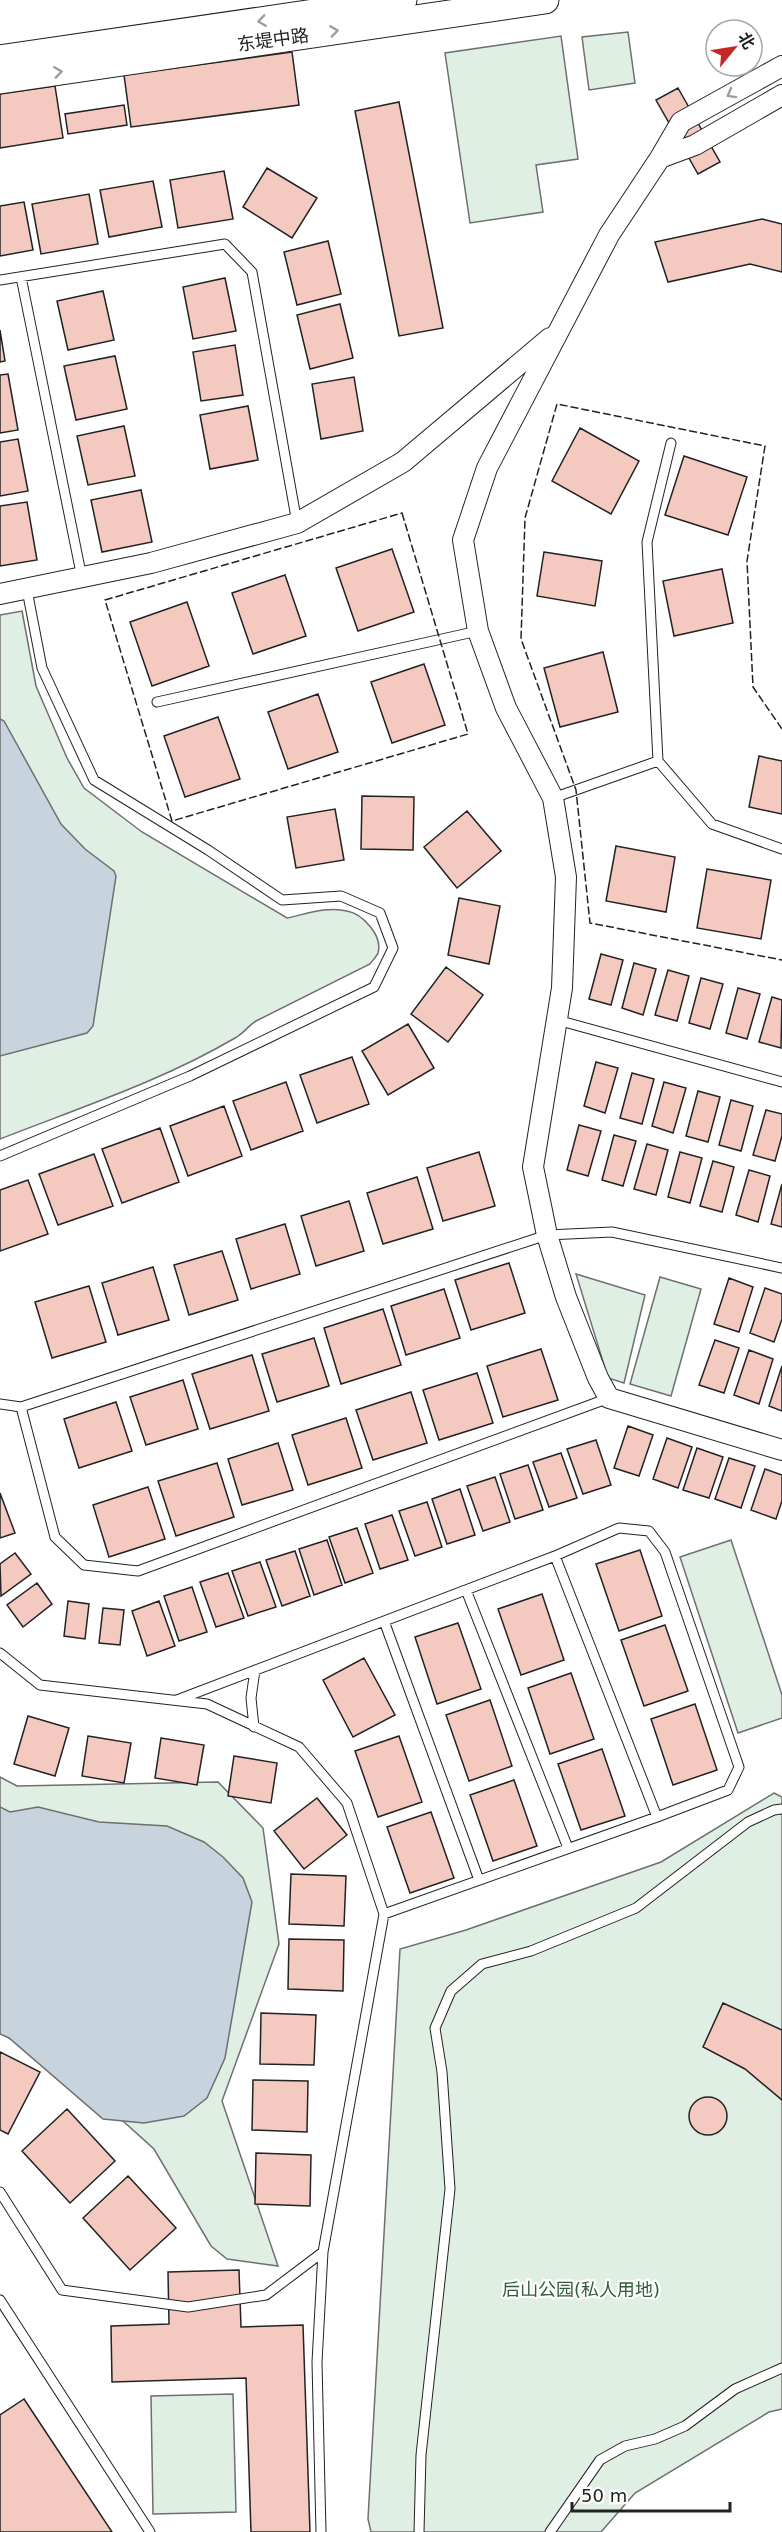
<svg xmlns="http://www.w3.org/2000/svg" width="782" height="2532" viewBox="0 0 782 2532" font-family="'DejaVu Sans','Noto Sans SC',sans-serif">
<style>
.green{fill:#e0efe3;stroke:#6f6f6f;stroke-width:1.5}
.water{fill:#c7d3dd;stroke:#6f6f6f;stroke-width:1.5}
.building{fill:#f3c9c0;stroke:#222;stroke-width:1.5}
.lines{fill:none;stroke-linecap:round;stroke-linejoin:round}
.lane-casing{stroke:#222;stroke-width:11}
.street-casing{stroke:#222;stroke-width:22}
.secondary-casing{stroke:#222;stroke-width:29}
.lane{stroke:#fff;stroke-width:9}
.street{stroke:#fff;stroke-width:20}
.secondary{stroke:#fff;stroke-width:27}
.fence{stroke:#222;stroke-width:1.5;stroke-dasharray:8 3;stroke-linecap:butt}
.oneway{stroke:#9c9c9c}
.labels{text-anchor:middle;stroke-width:4.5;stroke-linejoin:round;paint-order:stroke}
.street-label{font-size:18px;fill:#222;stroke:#fff}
.park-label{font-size:18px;fill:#2f5e38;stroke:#fff}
</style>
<rect width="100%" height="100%" fill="#fff"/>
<path class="green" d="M628,32l7,51 -46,7 -7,-53z
M561,36l17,123 -42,6 7,47 -73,11 -25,-170z
M22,611l14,75 31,72 17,30 58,44 145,86c19,-4 41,-12 60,-7 16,3 36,25 31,42 -1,3 -6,8 -8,11l-114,57c-8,5 -13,13 -21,17 -73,43 -156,70 -235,101v-524z
M576,1274l69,21 -21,88 -16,-5z
M660,1277l41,12 -30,107 -41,-12z
M731,1540l51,155v23l-44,15 -58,-176z
M0,1777l17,9 201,-4 45,46 16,116 -57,157 56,165 -51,-7 -16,-13 -57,-97 -133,-120 -21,-5z
M774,1793l8,4v612l-13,3 -134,81 -34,39h-230l-3,-13 32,-570 66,-19 195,-68z
M233,2394l3,118 -83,2 -2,-118z"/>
<path class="water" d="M0,719l4,2 57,103 24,25 29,22 2,5 -23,150 -6,7 -87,23z
M0,1807l10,5 28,-5 61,15 68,4 37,16 19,15 20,21 9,24 -27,156 -18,40 -23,18 -40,7 -41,-4 -94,-81 -9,-4z"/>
<path class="building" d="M292,52l7,53 -168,22 -7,-52z
M55,86l8,52 -63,10v-54z
M678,88l42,74 -22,12 -42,-74z
M399,102l44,226 -44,8 -44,-225z
M124,105l3,20 -59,9 -3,-20z
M267,168l50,30 -25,40 -49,-31z
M224,171l9,48 -55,9 -8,-48z
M153,181l9,46 -53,10 -9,-47z
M89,194l9,50 -57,10 -9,-50z
M24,202l9,48 -33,6v-50z
M762,219l20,5v48l-32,-8 -82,18 -13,-40z
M328,241l13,53 -44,11 -13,-53z
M225,278l11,53 -43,8 -10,-52z
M103,291l11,49 -46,10 -11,-49z
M340,304l13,54 -43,11 -13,-54z
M0,330l5,31 -5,1z
M235,345l8,50 -42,6 -8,-49z
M115,356l12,53 -51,11 -12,-54z
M8,374l10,56 -18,3v-58z
M354,377l9,54 -42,8 -9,-55z
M248,406l10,54 -48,9 -10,-54z
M124,426l11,50 -47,9 -11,-49z
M580,428l59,33 -28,53 -59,-33z
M18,439l10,52 -28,5v-54z
M684,456l63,21 -19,58 -63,-20z
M141,490l11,52 -50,10 -11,-52z
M27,502l10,58 -37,6v-60z
M392,549l22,63 -56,19 -22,-63z
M544,552l58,9 -7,45 -58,-10z
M722,569l11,54 -59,13 -11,-55z
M285,575l21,61 -53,18 -21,-61z
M187,602l22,64 -57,20 -22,-64z
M603,652l15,60 -58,15 -16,-59z
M424,664l21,61 -53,18 -21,-61z
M318,694l20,58 -50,17 -20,-57z
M218,717l22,62 -55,18 -21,-61z
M759,756l23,5v53l-33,-7z
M362,796l52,1 -1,53 -52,-1z
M335,809l9,51 -48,8 -9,-51z
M467,811l34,40 -44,37 -33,-41z
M616,846l59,11 -9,55 -60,-11z
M707,869l64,11 -10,59 -64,-11z
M459,898l41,8 -11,58 -41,-9z
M601,954l22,6 -12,45 -22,-6z
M634,963l22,6 -13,46 -21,-7z
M446,967l37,28 -35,47 -37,-28z
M668,970l21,6 -12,45 -22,-6z
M701,978l22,6 -13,45 -21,-6z
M738,988l22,6 -13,45 -21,-6z
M772,997l10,3 -1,48 -22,-6z
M408,1024l26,44 -46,27 -26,-44z
M352,1057l17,47 -52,19 -17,-48z
M596,1062l22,6 -13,45 -21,-7z
M632,1073l22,6 -12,45 -22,-6z
M286,1082l17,49 -52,19 -18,-49z
M664,1082l22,6 -13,45 -21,-7z
M698,1091l22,6 -12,45 -22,-6z
M731,1100l22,6 -12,45 -22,-6z
M224,1106l18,50 -54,20 -18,-50z
M766,1110l16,4v22l-7,25 -22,-6z
M579,1125l22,6 -13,45 -21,-6z
M160,1128l19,54 -57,21 -20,-54z
M614,1135l22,6 -13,45 -21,-6z
M647,1144l21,6 -12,45 -22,-6z
M479,1152l16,54 -52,15 -16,-53z
M680,1152l22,6 -12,45 -22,-6z
M94,1154l19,52 -55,19 -19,-51z
M713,1161l21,6 -12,45 -22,-6z
M749,1170l21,6 -12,46 -22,-7z
M417,1177l16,52 -50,15 -16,-51z
M28,1180l20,54 -48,17v-61z
M782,1184v43l-11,-3z
M349,1201l15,50 -48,15 -15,-50z
M285,1224l15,50 -49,15 -15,-50z
M222,1251l16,49 -49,15 -15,-50z
M509,1263l16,50 -54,17 -16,-50z
M153,1267l16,53 -51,15 -16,-52z
M729,1278l24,9 -14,45 -25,-8z
M89,1286l17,56 -54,16 -17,-56z
M765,1288l17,6v25l-8,23 -24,-9z
M444,1289l16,49 -54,17 -15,-49z
M383,1309l18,56 -60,19 -17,-56z
M314,1338l15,48 -52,16 -15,-48z
M715,1340l24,8 -15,45 -25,-8z
M541,1349l17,51 -55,17 -16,-51z
M749,1350l24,9 -14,45 -25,-9z
M252,1355l17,56 -59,18 -18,-55z
M782,1366v45l-13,-5z
M477,1373l16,50 -54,17 -16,-50z
M183,1380l15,49 -52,16 -16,-48z
M411,1392l16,51 -54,17 -17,-50z
M116,1402l16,49 -53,17 -15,-49z
M346,1418l16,50 -54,17 -16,-50z
M628,1426l25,9 -14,41 -25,-8z
M667,1438l25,9 -14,41 -25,-9z
M596,1440l15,45 -28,9 -16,-45z
M278,1443l15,47 -51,15 -14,-46z
M697,1448l26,9 -14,41 -26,-8z
M561,1453l16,45 -28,9 -16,-45z
M729,1458l26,8 -14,42 -26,-9z
M217,1463l17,54 -58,19 -18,-55z
M528,1465l15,45 -28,9 -15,-45z
M765,1469l17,6v26l-6,18 -25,-9z
M495,1477l15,45 -27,9 -16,-45z
M148,1487l17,52 -56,18 -16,-52z
M460,1489l15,46 -28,9 -15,-45z
M0,1493l15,40 -15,5z
M427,1502l15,45 -27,9 -16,-45z
M392,1515l16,45 -28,9 -15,-45z
M357,1528l16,45 -28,10 -16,-46z
M327,1540l15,45 -28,10 -15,-46z
M640,1550l22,66 -43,15 -23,-67z
M295,1551l15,45 -28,10 -16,-46z
M15,1553l16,21 -30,22 -1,-32z
M260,1562l16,45 -28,9 -16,-45z
M228,1573l16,45 -28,9 -16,-45z
M37,1583l15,21 -29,23 -16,-22z
M192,1587l15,45 -28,9 -15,-45z
M542,1594l22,66 -43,15 -23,-66z
M68,1601l21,3 -4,35 -21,-3z
M159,1601l16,45 -28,10 -15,-45z
M103,1608l21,2 -4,35 -21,-2z
M458,1623l23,66 -44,15 -22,-67z
M665,1625l23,66 -44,15 -23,-66z
M364,1658l31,57 -42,22 -30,-57z
M571,1673l23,66 -44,15 -22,-66z
M490,1700l22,66 -43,15 -23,-66z
M695,1704l22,66 -44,15 -22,-66z
M28,1716l41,12 -14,48 -41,-12z
M88,1736l43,7 -7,40 -42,-7z
M399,1736l23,66 -44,15 -23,-66z
M161,1738l43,7 -7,40 -42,-7z
M602,1749l23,67 -44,14 -23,-66z
M234,1756l43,7 -6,40 -43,-7z
M514,1780l23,66 -44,15 -23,-66z
M317,1798l30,37 -43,34 -30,-38z
M431,1812l23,66 -44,15 -23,-66z
M291,1874l55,2 -2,50 -55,-2z
M289,1939l55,1 -1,51 -55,-2z
M723,2003l59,27v70l-37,-31 -42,-22z
M261,2013l55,2 -2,50 -54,-1z
M0,2052l40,20 -32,62 -8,-4z
M253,2080l55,1 -1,51 -55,-2z
M689 2116a19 19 0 1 1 38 0a19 19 0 1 1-38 0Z
M67,2109l48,52 -45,42 -48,-52z
M256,2153l55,2 -1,51 -55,-2z
M128,2176l48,52 -46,42 -47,-52z
M239,2270l2,57 62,-2 7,207h-59l-5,-154 -134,4 -1,-56 58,-2 -1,-52z
M24,2399l88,133h-112v-117z"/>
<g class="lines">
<g class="lane-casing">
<path id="lane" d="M21,277l61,301
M0,280l225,-36 27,28 45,251
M671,443l-24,99 11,219 54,63 70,25
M157,702l321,-71
M553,798l105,-37
M557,1020l225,62
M0,1156l190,-80 184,-89 19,-39 -13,-35 -39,-17 -59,4 -74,-50 -114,-70 -52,-112 -15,-78
M0,1404l21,3 526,-172 65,-3 170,36
M21,1407l34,130 29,28 54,6 471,-173
M555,1556l64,-28 30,3 16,21 74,215 -11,23 -71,27
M466,1590l102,258
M384,1621l95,259
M0,1653l40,32 167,19 92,43 48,56 37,111 -61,338 -6,110 4,170
M177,1700l378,-144 102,261 -273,97
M254,1727l-3,-29 4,-28
M0,2192l62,98 126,17 78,-12 57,-43
M0,2300l150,232
M419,2532l2,-77 29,-266 -8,-117 -7,-44 16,-37 31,-27 49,-13 105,-43 112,-86 26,-12 8,-1
M550,2532l50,-72 25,-14 30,-7 30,-13 50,-37 47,-21"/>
</g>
<g class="street-casing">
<path id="street" d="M782,66l-101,56 -21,36 -51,77 -122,233 -24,72 15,91 28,77 47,90 13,79 -4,111 -29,179 14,68 19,62 32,81 11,20 173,52
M660,158l35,-13 87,-50
M0,594l151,-31 146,-40 106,-61 147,-124"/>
</g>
<g class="secondary-casing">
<path id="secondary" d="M0,59l403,-59
M0,80l545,-80"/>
</g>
<use href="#lane" class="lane"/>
<use href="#street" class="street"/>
<use href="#secondary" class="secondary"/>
<path class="fence" d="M402,513l66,221 -296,87 -67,-221z
M782,729l-29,-42 -6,-126 18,-115 -208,-42 -32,114 -4,121 55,151 14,133 192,37"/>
</g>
<defs><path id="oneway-chevron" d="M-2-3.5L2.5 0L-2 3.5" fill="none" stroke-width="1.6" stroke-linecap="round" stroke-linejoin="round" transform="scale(1.5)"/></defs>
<g class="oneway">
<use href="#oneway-chevron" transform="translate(262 21) rotate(172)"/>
<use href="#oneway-chevron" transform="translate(334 31) rotate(-8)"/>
<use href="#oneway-chevron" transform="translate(58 72) rotate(-8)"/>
<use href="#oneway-chevron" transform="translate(731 94) rotate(151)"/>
</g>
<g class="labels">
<g class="street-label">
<text transform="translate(273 40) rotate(-8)" y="6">东堤中路</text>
</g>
<g class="park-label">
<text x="581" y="2296">后山公园(私人用地)</text>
</g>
</g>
<g transform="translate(734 48) rotate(60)"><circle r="28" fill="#ffffff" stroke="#a7a7a7" stroke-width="1.5"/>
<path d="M0-4.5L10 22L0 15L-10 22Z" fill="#c62828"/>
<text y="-9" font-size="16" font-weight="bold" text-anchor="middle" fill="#222222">北</text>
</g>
<path d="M572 2502v9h158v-9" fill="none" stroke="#222222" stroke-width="3"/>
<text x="581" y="2502" font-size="18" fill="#222222" stroke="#ffffff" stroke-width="4.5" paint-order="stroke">50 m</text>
</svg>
